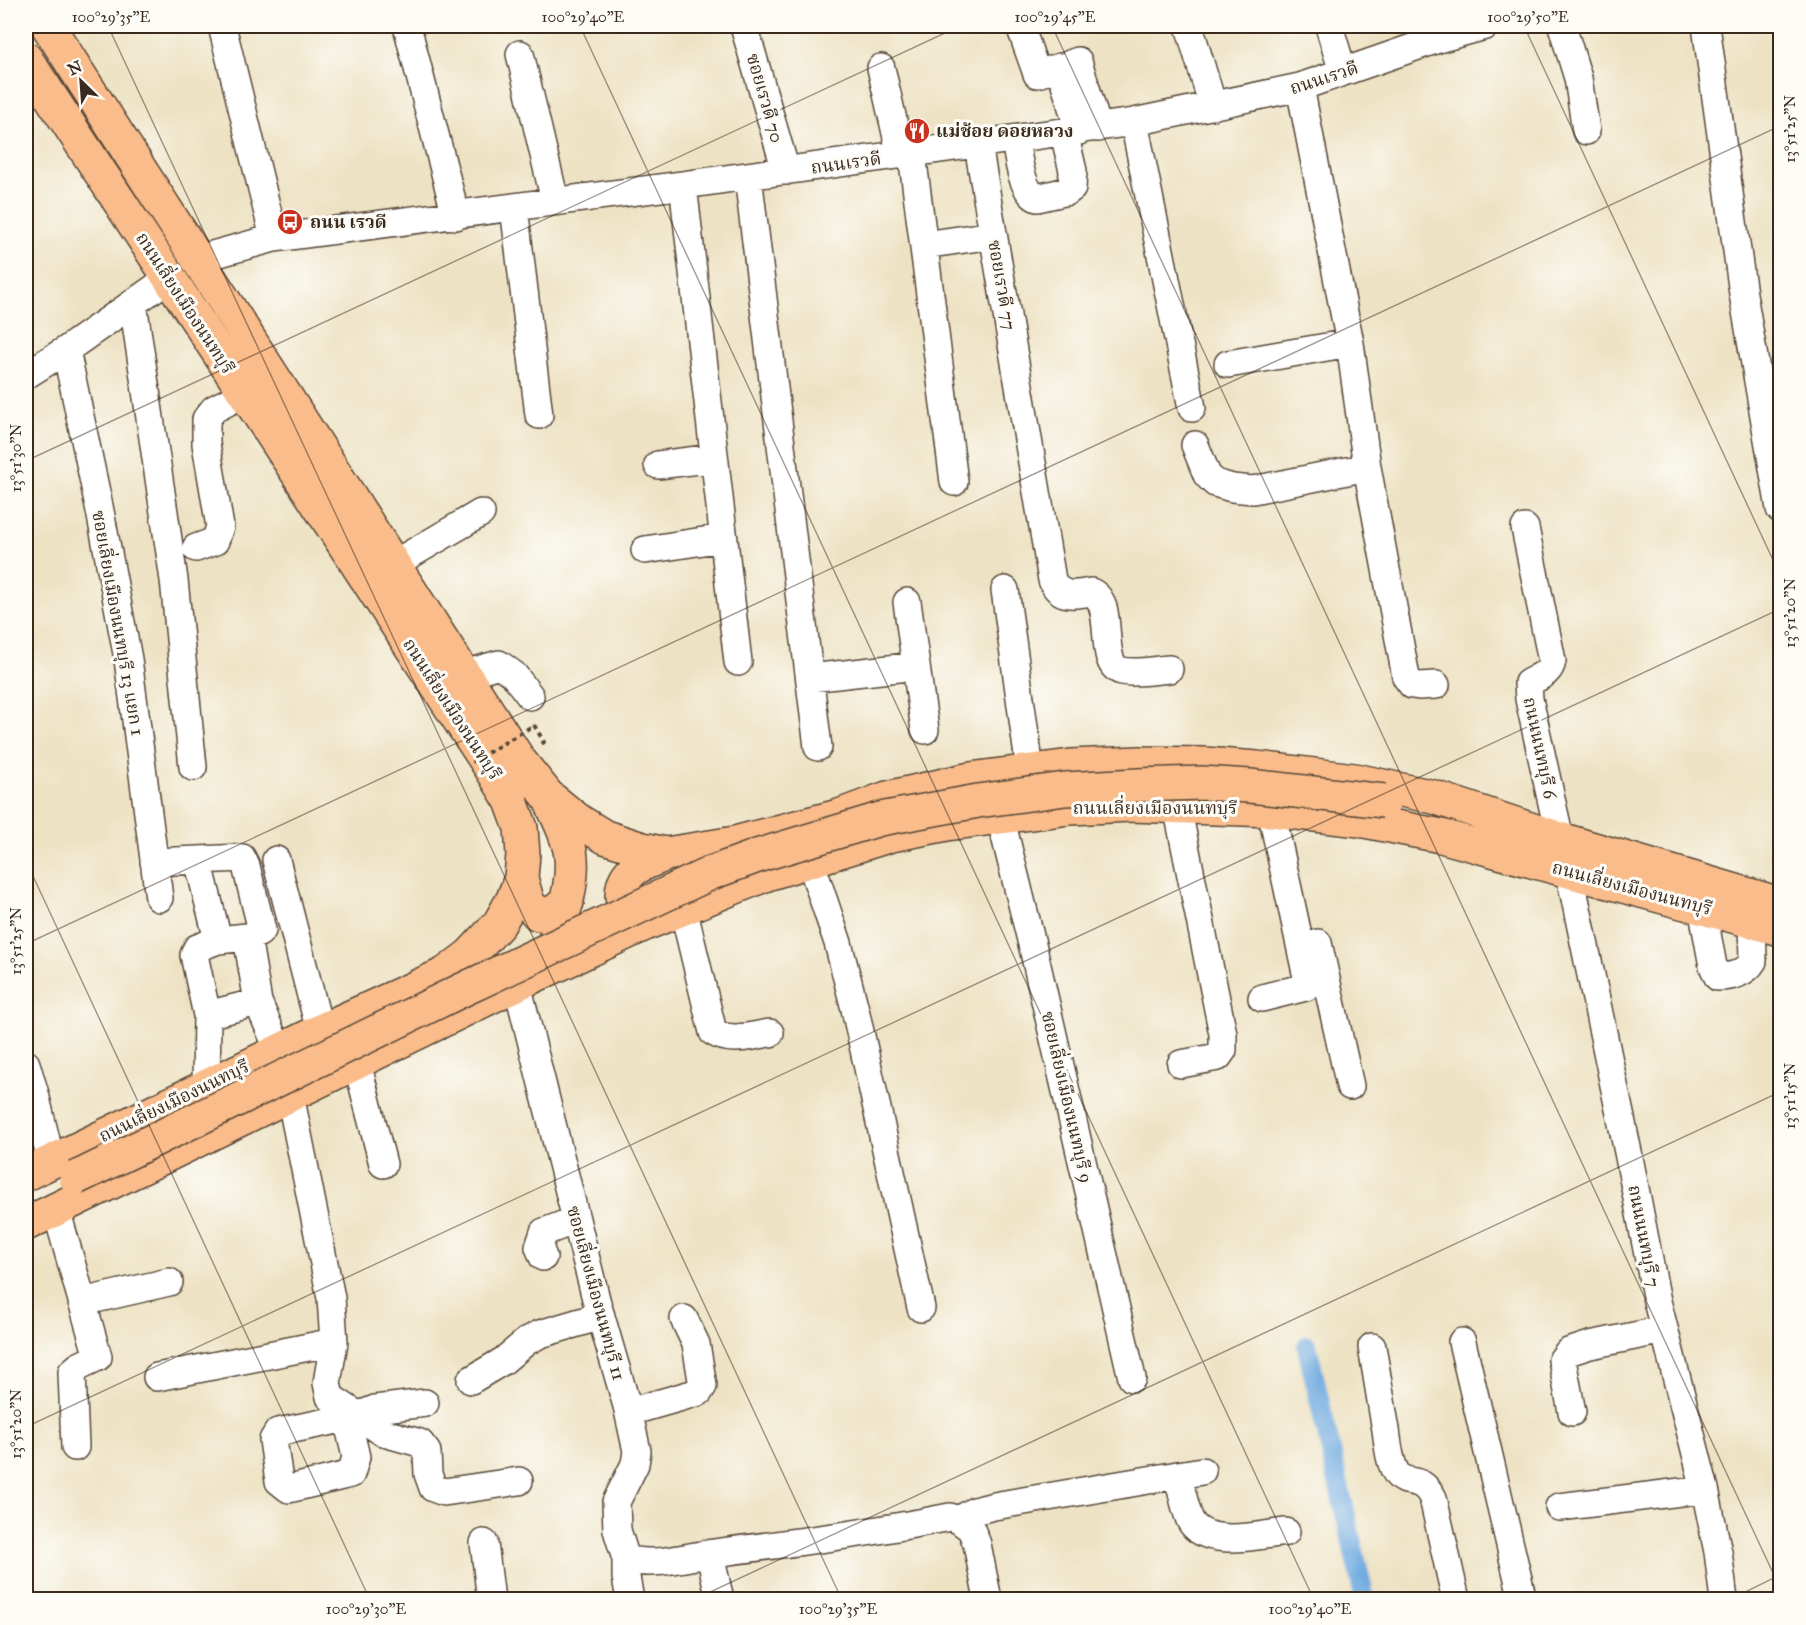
<svg xmlns="http://www.w3.org/2000/svg" width="1806" height="1625" viewBox="0 0 1806 1625" font-family="'IM FELL Great Primer','Noto Serif Thai',serif">
<style>
.lines{fill:none;stroke-linecap:round;stroke-linejoin:round}
.canal{stroke:#6faae0;stroke-width:20}
.minor-casing{stroke:#564637;stroke-width:30}
.major-casing{stroke:#564637;stroke-width:36}
.path{stroke:#564637;stroke-width:4;stroke-dasharray:4.5 4.5;stroke-linecap:butt}
.minor{stroke:#fff;stroke-width:27}
.major{stroke:#f9bc8a;stroke-width:33}
.major-bridge-casing{stroke:#564637;stroke-width:36;stroke-linecap:butt}
.path-bridge{stroke:#564637;stroke-width:4;stroke-dasharray:4.5 4.5;stroke-linecap:butt}
.major-bridge{stroke:#f9bc8a;stroke-width:33}
.ticks{fill:none;stroke:#3b2a1e;stroke-width:1.5;stroke-opacity:0.45}
.labels{text-anchor:middle;stroke-width:6;stroke-linejoin:round;paint-order:stroke}
.street-label{font-size:18px;fill:#3b2a1e;stroke:#fdfcf7}
.poi-label{font-size:18px;font-weight:bold;fill:#3b2a1e;stroke:#fdfcf7;text-anchor:start}
.neatline{fill:none;stroke:#3b2a1e;stroke-width:2}
.ticks-label{font-size:15px;text-anchor:middle;fill:#3b2a1e}
</style>
<rect width="100%" height="100%" fill="#fdfcf7"/>
<filter id="ink" filterUnits="userSpaceOnUse"><feTurbulence type="fractalNoise" baseFrequency=".0167" numOctaves="2"/><feDisplacementMap in="SourceGraphic" scale="12" xChannelSelector="R" yChannelSelector="G"/><feConvolveMatrix kernelMatrix="1 2 1 2 8 2 1 2 1" color-interpolation-filters="sRGB"/></filter>
<filter id="wash" filterUnits="userSpaceOnUse"><feTurbulence type="fractalNoise" baseFrequency=".008" numOctaves="4" result="noise"/><feDisplacementMap in="SourceGraphic" scale="24" xChannelSelector="R" yChannelSelector="G"/><feGaussianBlur stdDeviation="1.35" result="paint"/><feColorMatrix in="noise" values="0 0 0 0 0 0 0 0 0 0 0 0 0 0 0 0 0 1.4 0 .05"/><feComposite in="paint" operator="in"/></filter>
<g filter="url(#wash)">
<rect width="100%" height="100%" fill="#ede2c3"/>
<g class="lines">
<path class="canal" d="M1307,1346l58,254"/>
</g>
</g>
<g filter="url(#ink)">
<g class="lines">
<g class="minor-casing">
<path id="minor" d="M222,26l52,212
M407,26l49,190
M744,26l42,145
M1020,26l17,48 23,-7 19,64
M1189,26l24,80
M1329,26l14,46
M1562,26l16,52 8,53
M1706,26l37,268 37,215
M520,54l35,147
M1070,64l8,-3 20,67
M881,68l20,87
M1300,87l50,256 17,124 39,210 6,8 7,1 17,-1
M1134,122l58,286
M1015,140c3,16 6,51 22,58l31,-7 4,-3 1,-17 -9,-38
M978,145l74,435c7,18 23,15 39,12 26,11 5,73 31,79 14,3 33,-1 47,-2
M912,154l42,328
M748,176l70,571
M683,185l55,477
M514,207l25,208
M924,245l69,-10
M198,259l76,-21 409,-53 451,-63 166,-35 138,-48 47,-13
M133,303l41,277 19,187
M66,350l34,161 28,148 31,239
M1228,364l122,-21
M26,375l40,-25 103,-72
M1195,445l12,30 8,8 17,5 21,2 114,-23
M658,465l56,-7
M1525,528l27,133c-2,13 -14,16 -24,22l1,16 31,140
M196,548l19,-7 5,-14 -14,-83v-25l8,-10 31,-16
M645,550l78,-12
M394,564l87,-51
M1005,590l25,180
M907,602l18,128
M465,674l34,-10 15,11 16,21
M810,678l106,-12
M1177,806l46,228v16l-5,7 -37,7
M1000,816l33,132 99,430
M198,860l20,80 29,-3 11,65 21,49
M276,860l44,171
M810,860l28,83 17,66 66,299
M154,862l88,-4 4,8 16,64 -3,3 -12,4
M1569,870l59,282 29,149 48,188 13,63 6,48
M1702,907l11,59 5,11c13,0 28,-4 35,-16l-1,-41
M683,908l30,124c17,11 37,4 57,1
M1318,943l32,143
M517,984l80,319 30,103 10,45 -2,13 -19,38 1,28 9,29v18l4,23
M1262,998l44,-11 2,-5 -37,-172
M207,1015l51,-13
M357,1063l26,101
M26,1064l9,30 16,67
M206,1086l1,-71 -13,-60 3,-7 21,-8
M290,1095l41,203 3,44 -7,41 3,14 54,36 36,10 7,9 1,22 5,14 11,4 75,-11
M56,1209l42,148 -19,9 -7,6 3,75
M543,1257l-4,-10 5,-15 32,-12
M82,1302l87,-20
M1462,1342l61,258
M1372,1347c5,28 9,55 14,83 2,13 3,33 11,44 9,13 23,-1 36,24l23,102
M157,1377l177,-35
M471,1380l32,-19 24,-20 13,-7 61,-18
M629,1412l70,-20 4,-6 -7,-42 -12,-25
M1572,1412l-10,-52 6,-8 22,-7 74,-15
M347,1418l9,39 -5,17 -62,15 -10,-8 -6,-41 5,-8 79,-16 18,-7 50,-6
M1177,1475c5,14 7,31 13,45 15,29 70,15 96,12
M1559,1507l146,-18
M959,1520l12,9 6,15 11,56
M484,1543l7,57
M710,1554l10,46
M626,1559c27,8 60,-2 87,-6 78,-10 159,-20 237,-36l9,3 15,-9 20,-5 208,-35"/>
</g>
<g class="major-casing">
<path id="major" d="M48,26l471,734 29,36 31,25 26,16 34,11 27,6 69,-11 104,-27 48,-18 83,-19 101,-13 68,-3 66,1 52,4 98,12 79,17 126,42 220,65
M26,59l468,714 17,28 10,27 2,26 -2,24 -8,21 -14,25 -29,31 -25,19 -125,57 -294,143
M521,878l7,25 10,11 15,-1 14,-11
M662,910l-31,-4 -9,-9c0,-30 21,-32 44,-43
M544,968c13,-32 36,-90 24,-125 -4,-15 -12,-29 -18,-43
M26,1224l491,-240 128,-60 122,-50 124,-39 56,-11 123,-16 61,-3 140,5 89,10 81,16 339,93"/>
</g>
<path class="path" d="M534,725l10,17 -6,4"/>
<use href="#minor" class="minor"/>
<use href="#major" class="major"/>
<g class="major-bridge-casing">
<path id="major-bridge" d="M76,1178l386,-188 249,-117 49,-18 120,-36 98,-18 87,-12 72,-4 65,-2 48,3 134,15"/>
</g>
<path class="path-bridge" d="M472,762l62,-37"/>
<use href="#major-bridge" class="major-bridge"/>
</g>
</g>
<path class="ticks" d="M108,26l734,1574M580,26l734,1574M1052,26l728,1562M1524,26l256,549M26,461l934,-435M26,861l344,739M26,944l1754,-818M26,1427l1754,-818M693,1600l1087,-508M1729,1600l51,-25"/>
<defs>
<g id="restaurant-disc" transform="scale(1.35)"><circle r="9.5" fill="#c8321e" stroke="#fdfcf7"/><path d="M-5-6h1v4h1v-4h1v4h1v-4h1v5L-1.5 .5V6h-2V.5L-5-1ZM5-6V6H3V1.5H1.5Q1.5-4 5-6Z" fill="#fff"/></g>
<g id="bus-disc" transform="scale(1.35)"><circle r="9.5" fill="#c8321e" stroke="#fdfcf7"/><path d="M-5-6H5V4H4V6H2V4H-2V6H-4V4H-5ZM-3.5-4V0h7V-4ZM-3.5 1.2v1.5H-2V1.2ZM2 1.2v1.5H3.5V1.2Z" fill="#fff"/></g>
</defs>
<g fill-rule="evenodd">
<use href="#restaurant-disc" x="917" y="131"/>
<use href="#bus-disc" x="290" y="222"/>
</g>
<g class="labels">
<g class="street-label">
<text transform="translate(1324 78) rotate(-18)" y="6">ถนนเรวดี</text>
<text transform="translate(765 98) rotate(74)" y="6">ซอยเรวดี 70</text>
<text transform="translate(846 163) rotate(-8)" y="6">ถนนเรวดี</text>
<text transform="translate(1002 285) rotate(80)" y="6">ซอยเรวดี 77</text>
<text transform="translate(185 303) rotate(57)" y="6">ถนนเลี่ยงเมืองนนทบุรี</text>
<text transform="translate(118 623) rotate(80)" y="6">ซอยเลี่ยงเมืองนนทบุรี 13 แยก 1</text>
<text transform="translate(452 709) rotate(57)" y="6">ถนนเลี่ยงเมืองนนทบุรี</text>
<text transform="translate(1540 748) rotate(78)" y="6">ถนนนนทบุรี 6</text>
<text x="1155" y="814">ถนนเลี่ยงเมืองนนทบุรี</text>
<text transform="translate(1632 888) rotate(15)" y="6">ถนนเลี่ยงเมืองนนทบุรี</text>
<text transform="translate(1067 1097) rotate(77)" y="6">ซอยเลี่ยงเมืองนนทบุรี 9</text>
<text transform="translate(174 1101) rotate(-26)" y="6">ถนนเลี่ยงเมืองนนทบุรี</text>
<text transform="translate(1644 1236) rotate(79)" y="6">ถนนนนทบุรี 7</text>
<text transform="translate(596 1293) rotate(75)" y="6">ซอยเลี่ยงเมืองนนทบุรี 11</text>
</g>
<g class="poi-label">
<text x="936" y="137">แม่ช้อย ดอยหลวง</text>
<text x="310" y="228">ถนน เรวดี</text>
</g>
</g>
<rect width="1806" height="1625" fill="none" stroke="#fdfcf7" stroke-width="66"/>
<g transform="translate(81 81) rotate(335)" stroke="#fdfcf7" stroke-width="4.5" paint-order="stroke">
<path d="M0-4.5L10 22L0 15L-10 22Z" fill="#3b2a1e"/>
<text y="-9" font-size="16" font-weight="bold" text-anchor="middle" fill="#3b2a1e">N</text>
</g>
<rect x="33" y="33" width="1740" height="1559" class="neatline"/>
<g class="ticks-label">
<text x="111" y="22">100°29'35"E</text>
<text x="583" y="22">100°29'40"E</text>
<text x="1055" y="22">100°29'45"E</text>
<text x="1528" y="22">100°29'50"E</text>
<text transform="translate(1790 129) rotate(-90)" y="5">13°51'25"N</text>
<text transform="translate(16 458) rotate(-90)" y="5">13°51'30"N</text>
<text transform="translate(1790 613) rotate(-90)" y="5">13°51'20"N</text>
<text transform="translate(16 941) rotate(-90)" y="5">13°51'25"N</text>
<text transform="translate(1790 1096) rotate(-90)" y="5">13°51'15"N</text>
<text transform="translate(16 1424) rotate(-90)" y="5">13°51'20"N</text>
<text x="366" y="1614">100°29'30"E</text>
<text x="838" y="1614">100°29'35"E</text>
<text x="1310" y="1614">100°29'40"E</text>
</g>
</svg>
